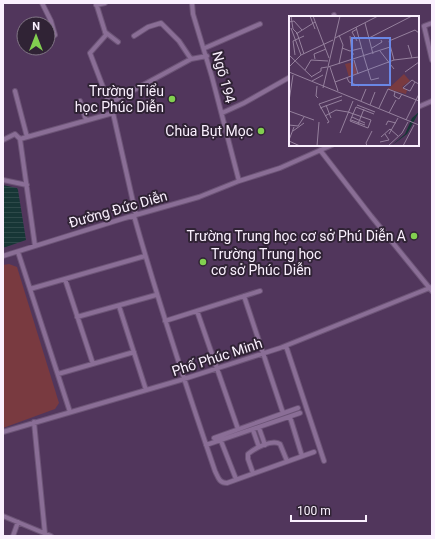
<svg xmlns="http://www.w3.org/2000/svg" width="435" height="539" viewBox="0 0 435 539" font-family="Roboto,sans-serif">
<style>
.park{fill:#793a40}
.water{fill:url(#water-rules)}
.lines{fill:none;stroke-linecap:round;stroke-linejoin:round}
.minor-casing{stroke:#6c5476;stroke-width:6}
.minor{stroke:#8a6e96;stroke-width:4}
.poi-dot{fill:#82d050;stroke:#302335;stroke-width:1.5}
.labels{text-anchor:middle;stroke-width:4;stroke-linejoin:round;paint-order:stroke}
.street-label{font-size:14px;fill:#faf0fe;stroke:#302335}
.poi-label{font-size:14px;fill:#faf0fe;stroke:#302335;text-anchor:end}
.inset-road{fill:none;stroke:#95809d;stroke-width:1}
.view{fill:#6a87e5;fill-opacity:0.15;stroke:#6a87e5;stroke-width:2}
.inset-edge{fill:none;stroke:#faf0fe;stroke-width:2}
</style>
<defs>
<pattern id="water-rules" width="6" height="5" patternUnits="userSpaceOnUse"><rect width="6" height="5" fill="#173636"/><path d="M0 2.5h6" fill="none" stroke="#2e4a4a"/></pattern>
</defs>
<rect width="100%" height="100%" fill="#51365c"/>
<path class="park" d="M9,264l8,3 42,136 -4,6 -52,19v-163z"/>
<path class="water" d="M3,185l14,3 1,2 8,50 -23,8z"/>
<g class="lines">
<g class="minor-casing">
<path id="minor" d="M42,3l9,18 4,14
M96,3l10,32 -16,18 23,60 23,102
M192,3l1,11 19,63 27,104
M96,5l9,-2
M334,15l1,2
M432,23l-8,3 8,34
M105,32l13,10
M134,36l14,-9 13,-4 18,18 12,18
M205,48l55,-24
M15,91l12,46
M80,101l6,19
M110,103l81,-44 16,-3
M418,107l14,-6
M222,113l22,-10 46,-26
M20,139l15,107
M20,139l93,-26
M3,140l12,-6 5,5
M320,150l51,66 61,75
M3,180l24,5
M134,216c24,85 52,170 81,255 3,6 4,12 12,12l87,-31
M18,252l52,160
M3,256l122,-38 74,-21 40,-16 41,-13 52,-23
M65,279l28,85
M30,289l115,-33
M244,296l39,117
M119,306l27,84
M197,311l41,118
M77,317l79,-22
M165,321l95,-30
M286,346l38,115
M58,374l76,-22
M290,417l12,39
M34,422l11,112
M259,428l6,17
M253,430l6,17
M3,432l181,-53 96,-31 152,-61
M214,438l84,-30
M221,441l15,38
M206,445l94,-32
M253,473l-5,-14v-5c7,-6 24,-15 32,-10l7,17
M3,516l48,20
M13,536l5,-14"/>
</g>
<use href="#minor" class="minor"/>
</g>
<g class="poi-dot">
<circle cx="172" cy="99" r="4"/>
<circle cx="261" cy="131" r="4"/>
<circle cx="414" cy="236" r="4"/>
<circle cx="203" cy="262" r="4"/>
</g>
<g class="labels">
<g class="street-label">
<text transform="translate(224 77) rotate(75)" y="5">Ngõ 194</text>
<text transform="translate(118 209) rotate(-16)" y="5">Đường Đức Diễn</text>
<text transform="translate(217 357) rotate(-18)" y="5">Phố Phúc Minh</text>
</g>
<g class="poi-label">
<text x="164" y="96">Trường Tiểu<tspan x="164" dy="16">học Phúc Diễn</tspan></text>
<text x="253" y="136">Chùa Bụt Mọc</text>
<text x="406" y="241">Trường Trung học cơ sở Phú Diễn A</text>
<text x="211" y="259" text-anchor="start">Trường Trung học<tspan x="211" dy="16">cơ sở Phúc Diễn</tspan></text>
</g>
</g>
<g transform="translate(289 16)">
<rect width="130" height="130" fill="#51365c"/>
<path d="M115,58l6,7 -8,6 5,3 -1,4 -18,-5z" fill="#793a40"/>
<path d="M65,46l3,11 -8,4 -4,-13z" fill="#793a40"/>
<path d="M130,96l-12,22 -16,12 14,-12 7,-16z" fill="#173636"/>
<path class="inset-road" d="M2,0l2,13 4,4 7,21M21,0l5,13M24,0l16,42M31,0h13M0,6l5,-1 8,9M76,7l8,31M67,11l8,30M2,12l10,27M130,17l-4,-3 -26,11 5,19 25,-3M7,18l19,-12M50,19l4,10 -4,19M61,20l2,18h2M46,22l43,-22M80,22l43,-22M68,25l-5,-9 5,-3M119,29l4,13M53,32l8,3 12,-3M83,32l10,-6 -1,-2M91,35l14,18M0,39l23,22M6,39l-2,-14 11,-5M75,41l7,23 8,-2M26,43l-1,-5 12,-5M65,44l4,14M0,51l12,-12 32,-15M39,51l62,-20M41,51l8,24M16,54l6,-10 17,1M0,56l130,53M116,56l14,-10M22,61l10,-6v-3l6,-1M58,62l2,4 10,4M23,65l11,-6M46,66l59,-22M126,66l-5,9 -7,-3 9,-8 3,2 4,2M28,70l-1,10 2,2M34,72l17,-72M106,76l-1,4 5,3 3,-5M0,85l4,-26M72,85l5,-12M37,89l5,13M68,89l18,7M81,89l5,-13M31,92l22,-8M90,92l9,-19 31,12M0,95l25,9M100,97l7,-13M36,100l11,-6 12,2 23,8 -3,8M63,101l13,6M62,104l14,5M117,104l13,-26M61,105l6,-14 18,7M61,105l18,7M38,107l2,-1 -10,-18 23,-8M69,108l6,-15M0,109l9,1 6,-9M97,109l2,-4 8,2M4,115l11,-8M51,117l13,-32M100,118l9,-16M92,121l9,-8 8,7M0,124l5,-13M0,125l11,5M91,126l9,-2 -4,-6M28,130l2,-24M78,130l-1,-3 6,-12M99,130l14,-13 6,-11M114,130l11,-21"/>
<path class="view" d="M63,22h38v47h-38z"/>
<rect width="130" height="130" class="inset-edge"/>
</g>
<rect width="435" height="539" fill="none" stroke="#faf0fe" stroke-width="8"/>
<g transform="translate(36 36)"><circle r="19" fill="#302335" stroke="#817585"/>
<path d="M0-3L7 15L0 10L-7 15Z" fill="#82d050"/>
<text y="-6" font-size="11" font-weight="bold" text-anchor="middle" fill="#faf0fe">N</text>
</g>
<path d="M291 515v6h75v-6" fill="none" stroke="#faf0fe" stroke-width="2"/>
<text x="297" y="515" font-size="12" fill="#faf0fe" stroke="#302335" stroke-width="3" paint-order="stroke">100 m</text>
</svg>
